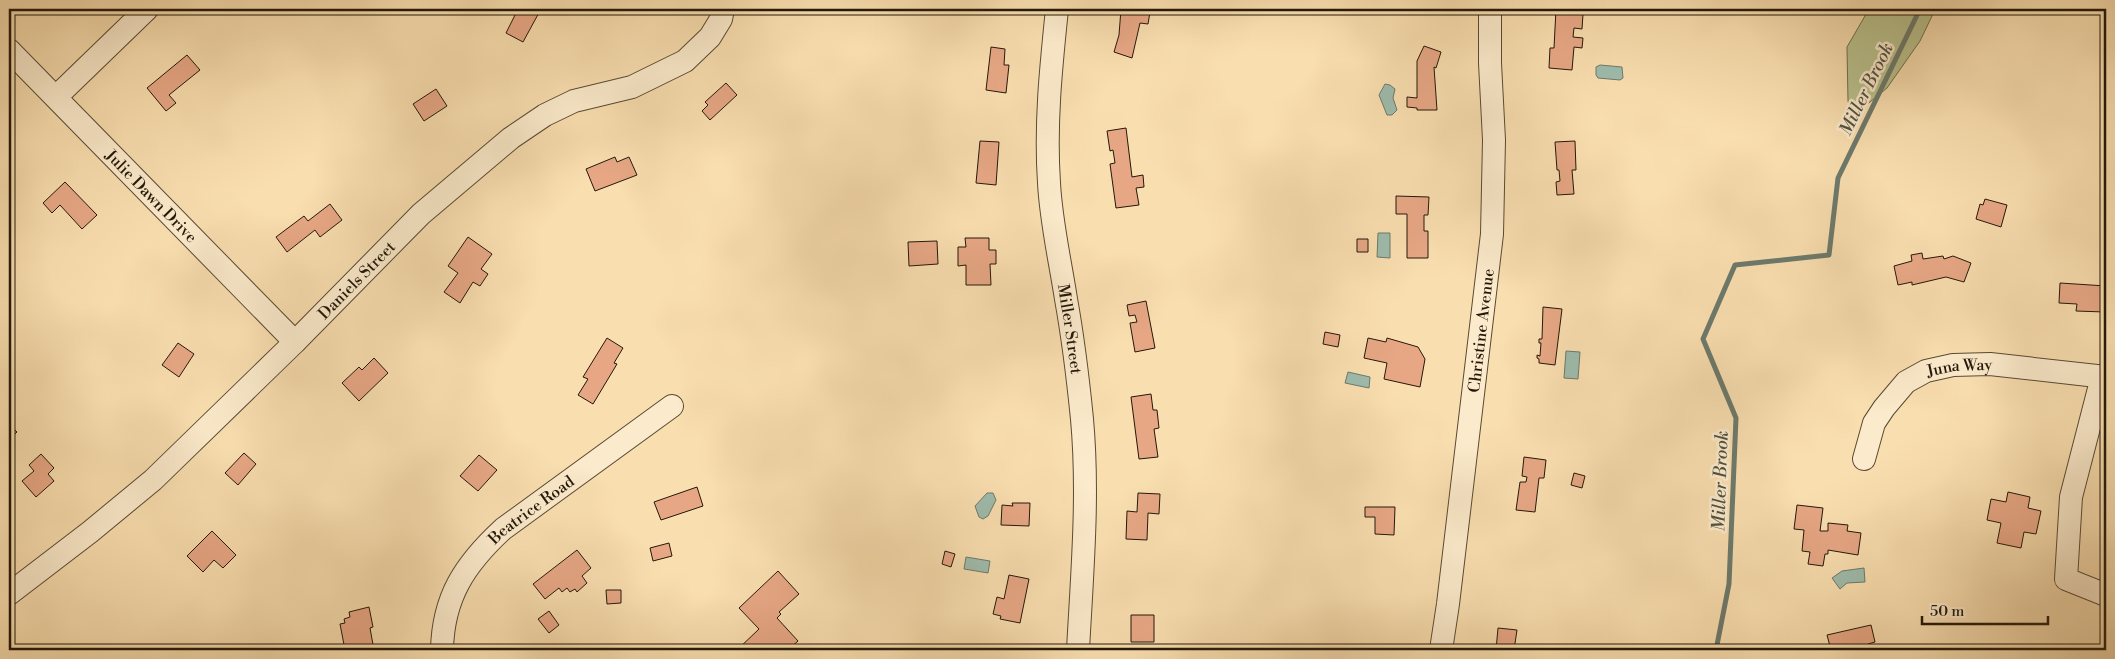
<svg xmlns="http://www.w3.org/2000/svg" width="2115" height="659" viewBox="0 0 2115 659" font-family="'Libre Bodoni',serif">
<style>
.green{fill:#b9c28e;stroke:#6e6d4c}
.water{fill:#9ebcad;stroke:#6d7a6c}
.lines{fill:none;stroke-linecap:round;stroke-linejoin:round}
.stream{stroke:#6d7a6c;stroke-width:5}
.building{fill:#e7a785;stroke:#23180a}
.minor-casing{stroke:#584a33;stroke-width:24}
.minor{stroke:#fbeacb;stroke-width:22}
.labels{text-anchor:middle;stroke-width:5;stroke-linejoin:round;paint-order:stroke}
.street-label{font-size:16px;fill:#23180a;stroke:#fbeacb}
.water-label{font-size:18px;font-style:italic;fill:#4e5143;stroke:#fbeacb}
</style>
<rect width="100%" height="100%" fill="#f9deaf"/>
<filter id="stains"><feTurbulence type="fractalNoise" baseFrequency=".004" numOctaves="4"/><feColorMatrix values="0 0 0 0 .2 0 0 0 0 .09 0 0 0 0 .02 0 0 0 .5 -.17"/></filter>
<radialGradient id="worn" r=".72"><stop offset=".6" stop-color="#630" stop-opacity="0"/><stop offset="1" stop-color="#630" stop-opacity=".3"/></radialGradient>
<path class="green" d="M1869,9h61l2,7 -12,25 -33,47 -28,23 -9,-3 -2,-7 -1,-54z"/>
<path class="water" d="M1600,65l22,2 1,11 -3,2 -22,-2 -2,-3v-8z
M1385,84l5,1 5,4 -2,9 4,12 -5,5h-5l-8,-20z
M1378,233h12v25l-13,-1z
M1566,351l14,1 -2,27 -14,-1z
M1348,372l22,5 -1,11 -24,-5z
M987,493h6l3,7 -8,16 -5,3 -4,-2 -4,-11z
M966,557l24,4 -2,12 -24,-4z
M1864,568l1,14 -18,1 -7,6 -8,-11 10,-7z"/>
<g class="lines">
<path class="stream" d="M1716,650l13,-66 7,-166 -33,-79 32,-74 94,-10 9,-77 82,-169"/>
</g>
<path class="building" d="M518,9h23l-18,33 -17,-9z
M1121,9h20v2l9,1 -2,12 -8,-1 -8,35 -18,-6 5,-17z
M1556,9h18v5h9l-1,15 -8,-1 -1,9 10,1 -1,10 -8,-1 -2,23 -23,-2 1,-20h4z
M1424,46l17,6 -5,16 -2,-1 3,43h-20v-2l-10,-1v-10l10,1v-37z
M991,47l14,2 -1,16h5l-3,28 -20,-3z
M187,55l13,15 -31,25 7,8 -10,8 -19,-23z
M726,83l11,12 -27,25 -8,-9 6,-6 -3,-3z
M436,89l11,17 -23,15 -11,-17z
M1126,128l6,49 11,-2 1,12 -8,1 3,17 -23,3 -6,-44 5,-1 -2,-13 -3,1 -3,-20z
M980,141l19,1 -3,43 -20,-2z
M1575,141l1,29h-4l2,24 -17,1 -1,-13 4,-1 -1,-11h-2l-2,-28z
M615,157l2,5 12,-5 8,18 -42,16 -9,-22z
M65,182l32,33 -15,14 -22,-24 -8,8 -9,-10z
M1396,196l33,1 -1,18h-4v16h4v27h-21v-44h-11z
M1985,199l22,6 -6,22 -25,-8 4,-15 3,1z
M330,204l12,16 -22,17 -5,-7 -28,22 -11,-15 28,-21 4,5z
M468,237l24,17 -11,15 7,5 -8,12 -7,-4 -13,21 -16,-11 14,-19 -10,-7z
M965,238h24v12h7v14h-6l1,21h-25v-20l-8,1v-19h8z
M1357,239h11v13h-11z
M937,241l1,23 -29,2 -1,-24z
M1922,253l1,6 20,-3 1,3 9,-3 18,7 -7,19 -18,-5 -34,8v-3l-14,3 -4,-19 18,-5 -1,-6z
M2060,283l46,3 -1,26 -29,-1 1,-7 -18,-1z
M1146,301l9,47 -20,4 -5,-29 7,-1 -2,-7 -6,1 -2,-11z
M1543,307l19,2 -7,56 -16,-2v-4l-2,-1v-3l3,1 1,-13h-2v-4h3z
M1325,332l15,3 -2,12 -15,-3z
M607,338l16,10 -9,15 3,1 -24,40 -15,-9 10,-16 -5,-2z
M1368,338l18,4 1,-4 31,9 7,12 -5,28 -36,-8 3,-16 -23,-5z
M178,343l16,11 -15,23 -17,-12z
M374,358l14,15 -29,28 -17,-18 17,-16 3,3z
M1151,394l2,16h4l2,18 -5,1 4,28 -19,2 -8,-62z
M9,424l8,8 -8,8z
M244,453l12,11 -18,21 -13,-12z
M41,454l13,14 -6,6 6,7 -18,16 -14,-16 12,-10 -5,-6z
M479,455l18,15 -19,21 -18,-15z
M1524,457l22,3 -2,18h-5l-4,34 -19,-2 4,-28h6l1,-5 -5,-1z
M1574,473l11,3 -3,12 -11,-3z
M697,487l6,19 -42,14 -7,-18z
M2008,492l22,5 -2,11 13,3 -5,23 -12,-2 -3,16 -24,-5 4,-20 -14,-3 4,-21 15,3z
M1138,493l22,1 -1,20 -11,-1 -1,27 -21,-1 1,-28 10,1z
M1012,503h18l-1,23 -28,-1 1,-20 11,1z
M1797,505l26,3 -3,23h8v-8l20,2 -1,6 14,2 -3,22 -30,-5v4h-3l-2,12 -15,-2 2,-12 -8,-1 2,-21 -10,-1z
M1365,507h30l-1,28 -19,-1v-17h-10z
M212,531l24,24 -13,13 -9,-8 -11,12 -16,-16z
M669,543l3,13 -19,5 -3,-13z
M577,550l14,18 -9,8 5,7 -10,9 -2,-3 -5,3 -3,-4 -5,4 -3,-4 -14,11 -12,-15z
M945,551l10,3 -4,13 -9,-3z
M778,571l21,23 -20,18 2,2 -4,4 21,23 -10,9h-51l22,-21 -20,-21z
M1009,575l20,4 -9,44 -20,-4 1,-3 -8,-2 4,-17 7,2z
M606,590h15v13l-14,1z
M369,607l4,20 -3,1 4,22h-29l-5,-26 5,-1 -1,-4 6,-2 -1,-5z
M549,611l10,14 -10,8 -11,-14z
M1131,615h23v27h-23z
M1871,625l4,17 -7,2 1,3 -14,3h-24l-4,-15z
M1498,628l19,2 -3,20h-18z"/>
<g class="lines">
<g class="minor-casing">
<g id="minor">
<path id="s1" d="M1057,9c-6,58 -12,115 -8,174 2,39 11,77 17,116 7,39 12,80 16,120 7,77 0,155 -4,231"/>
<path id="s2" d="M9,50l286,292"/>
<path d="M56,97l91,-88"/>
<path d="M2102,377l-31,120 -5,82 40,16"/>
<path id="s3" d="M1864,459l10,-36 10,-15 22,-26 20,-11 27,-6 37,-1 116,13"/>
<path id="s4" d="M9,594l81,-62 63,-52 142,-138 126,-128 90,-76 34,-23 29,-14 58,-14 53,-26 25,-24 11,-18 2,-10"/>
<path id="s5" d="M442,650c1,-53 23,-86 61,-121l169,-123"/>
<path id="s6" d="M1441,650l7,-46 44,-370 2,-94 -4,-77v-54"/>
</g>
</g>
<use href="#minor" class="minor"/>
</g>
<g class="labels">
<g class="street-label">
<text dy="6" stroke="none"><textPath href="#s2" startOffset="204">Julie Dawn Drive</textPath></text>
<text dy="6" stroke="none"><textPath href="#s4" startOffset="469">Daniels Street</textPath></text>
<text dy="6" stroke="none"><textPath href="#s1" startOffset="322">Miller Street</textPath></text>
<text dy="6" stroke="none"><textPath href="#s6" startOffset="322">Christine Avenue</textPath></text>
<text dy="6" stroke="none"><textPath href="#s3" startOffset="146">Juna Way</textPath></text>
<text dy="6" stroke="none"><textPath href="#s5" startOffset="174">Beatrice Road</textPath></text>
</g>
<g class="water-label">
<text transform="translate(1866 89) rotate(-64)" y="6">Miller Brook</text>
<text transform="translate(1720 481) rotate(-88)" y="6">Miller Brook</text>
</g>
</g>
<rect width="2115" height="659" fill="none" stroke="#f9deaf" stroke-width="30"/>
<rect x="10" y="10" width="2095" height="639" fill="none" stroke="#23180a" stroke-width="2.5"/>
<rect x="15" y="15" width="2085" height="629" fill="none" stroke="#23180a"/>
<path d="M1922 616v8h126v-8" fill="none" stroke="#23180a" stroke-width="2.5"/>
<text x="1930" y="616" font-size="15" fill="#23180a" stroke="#fbeacb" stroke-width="4" paint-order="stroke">50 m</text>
<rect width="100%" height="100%" filter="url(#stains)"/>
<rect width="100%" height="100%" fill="url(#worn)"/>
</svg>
